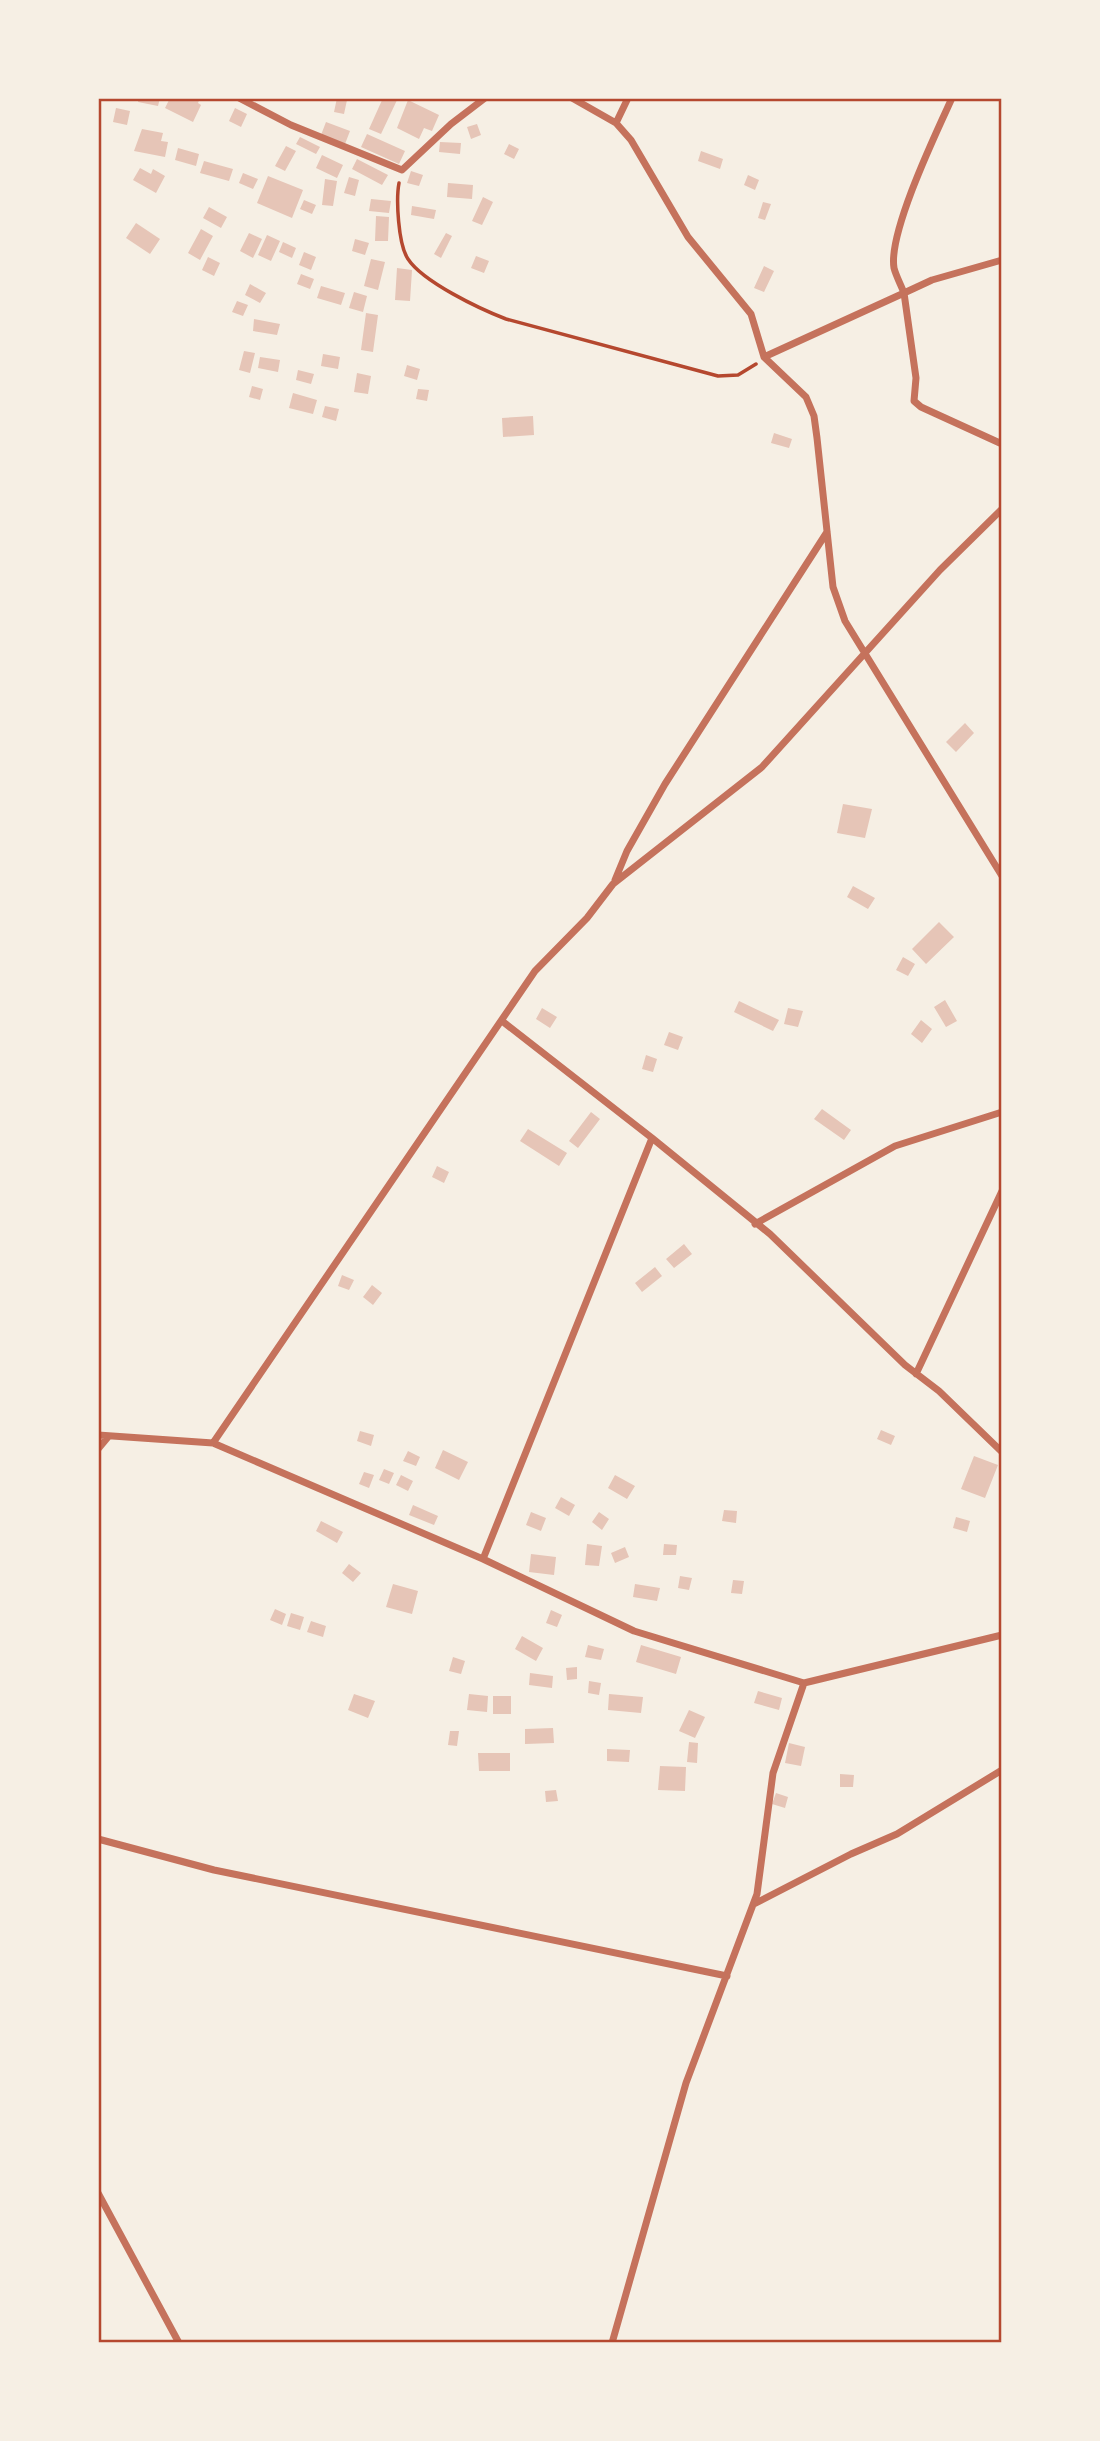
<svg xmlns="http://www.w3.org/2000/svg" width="1100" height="2441" viewBox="0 0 1100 2441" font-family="'Varela Round',sans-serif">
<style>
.building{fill:#e6c5b7}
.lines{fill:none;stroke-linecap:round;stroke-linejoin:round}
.path{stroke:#b5482f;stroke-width:3.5}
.minor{stroke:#c5725c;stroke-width:7}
.neatline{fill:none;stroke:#b5482f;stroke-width:2.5}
</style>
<rect width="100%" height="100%" fill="#f6efe4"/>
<path class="building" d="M139,98h21l-2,8 -20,-4z
M170,98h30l-2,5 3,2 -8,17 -28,-14z
M337,98l10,2 -3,14 -10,-2z
M383,98h15l-17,36 -12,-5z
M408,100l31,15 -7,16 -8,-3 -5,11 -22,-11z
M116,108l14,3 -3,14 -14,-3z
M235,108l12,6 -6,13 -12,-6z
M326,122l24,9 -5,13 -24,-9z
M477,124l4,11 -10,4 -4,-12z
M142,129l21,4 -2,8 7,1 -3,15 -31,-6z
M367,134l38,17 -6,13 -38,-17z
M300,137l20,10 -4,7 -20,-10z
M440,142l21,1 -1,11 -21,-2z
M509,144l10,5 -5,10 -10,-5z
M286,146l10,5 -11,20 -10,-5z
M178,148l21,6 -3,12 -21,-6z
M701,151l22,8 -3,10 -22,-8z
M322,155l21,10 -6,13 -21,-10z
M357,159l31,16 -6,10 -30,-16z
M204,161l29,8 -4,12 -29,-8z
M140,168l11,6 2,-5 12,7 -9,17 -23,-13z
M411,171l12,4 -4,11 -12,-3z
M243,173l15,6 -5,10 -14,-6z
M748,175l11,5 -4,10 -11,-5z
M268,176l35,14 -11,28 -35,-15z
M349,177l10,3 -4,16 -11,-3z
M325,179l12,2 -4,25 -11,-1z
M448,183l25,2 -1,14 -25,-2z
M483,197l10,5 -11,23 -10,-4z
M371,199l20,2 -2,12 -20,-2z
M304,200l12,5 -4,9 -12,-5z
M763,202l8,2 -6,16 -7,-2z
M412,206l24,4 -2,9 -23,-4z
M209,207l18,10 -6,11 -18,-10z
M376,216l13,1 -1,24h-13z
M136,223l24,16 -10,15 -24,-16z
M201,229l12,7 -13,24 -12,-7z
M249,233l13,6 -9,19 -13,-7z
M446,233l6,3 -11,22 -7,-4z
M267,235l13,6 -9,20 -13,-6z
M355,239l14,4 -4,12 -13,-4z
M283,242l13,6 -4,10 -13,-6z
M304,252l12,5 -5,13 -12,-5z
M476,256l13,5 -5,12 -13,-5z
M208,257l12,6 -6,13 -12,-6z
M371,259l14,3 -7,28 -14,-4z
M764,266l10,5 -10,21 -10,-4z
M397,268l15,2 -2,31 -15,-1z
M301,274l13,5 -4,10 -13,-5z
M250,284l16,9 -6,10 -15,-8z
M321,286l24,7 -4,12 -24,-7z
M354,292l13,4 -4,16 -14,-4z
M237,301l11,4 -5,11 -11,-4z
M366,313l12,2 -5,37 -12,-2z
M254,319l26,5 -3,11 -24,-4z
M244,351l11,2 -5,20 -11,-3z
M323,354l17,3 -2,12 -17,-3z
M260,357l20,3 -2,12 -20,-4z
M407,365l13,4 -3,11 -13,-4z
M298,370l16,4 -3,10 -15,-4z
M357,373l14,3 -3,18 -14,-2z
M252,386l11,3 -3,11 -11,-3z
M418,389l11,1 -2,11 -11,-2z
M293,393l24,7 -4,14 -24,-6z
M325,406l14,3 -3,12 -14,-4z
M533,416l1,19 -31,2 -1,-19z
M774,433l18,6 -3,9 -18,-5z
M965,723l9,10 -18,19 -10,-10z
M843,804l29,5 -7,29 -28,-5z
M853,886l22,12 -7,11 -21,-12z
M939,922l15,15 -28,27 -14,-15z
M903,957l12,7 -7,12 -12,-6z
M945,1000l12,21 -11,6 -12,-20z
M739,1001l40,19 -6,11 -39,-19z
M542,1008l15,9 -7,11 -14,-9z
M788,1008l15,3 -5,16 -14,-3z
M921,1020l11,9 -10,14 -11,-9z
M669,1032l14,5 -5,13 -14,-5z
M646,1055l11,4 -4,13 -11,-3z
M822,1109l29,21 -7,10 -30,-21z
M591,1112l9,7 -22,29 -9,-7z
M528,1129l39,24 -8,13 -39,-25z
M437,1166l12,6 -5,11 -12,-6z
M684,1244l8,10 -18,14 -8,-9z
M655,1267l7,9 -20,16 -7,-9z
M342,1275l12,5 -5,10 -11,-4z
M372,1285l10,8 -9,12 -10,-8z
M881,1430l14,6 -4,9 -14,-6z
M360,1431l14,4 -3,11 -14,-5z
M443,1450l25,12 -9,18 -24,-12z
M408,1451l12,6 -4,9 -13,-5z
M974,1456l24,9 -13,33 -24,-9z
M384,1469l10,4 -5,11 -10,-4z
M364,1472l10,3 -5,13 -10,-4z
M401,1475l12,6 -5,10 -12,-6z
M615,1475l20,11 -8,13 -19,-11z
M561,1497l14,8 -6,11 -14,-8z
M413,1505l25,11 -4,9 -25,-10z
M724,1510l13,1 -1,12 -14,-2z
M531,1512l15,6 -5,13 -15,-6z
M599,1512l10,7 -7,11 -10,-8z
M956,1517l14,4 -3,11 -14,-4z
M321,1521l22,11 -6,11 -21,-12z
M587,1544l15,2 -3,20 -14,-1z
M664,1544l13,1 -1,10h-13z
M625,1547l4,10 -14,6 -4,-10z
M531,1554l25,3 -2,18 -25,-3z
M349,1564l12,9 -8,9 -11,-9z
M680,1576l12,2 -3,12 -11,-2z
M733,1580l11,1 -2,13 -11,-1z
M393,1584l25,7 -6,23 -26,-7z
M635,1584l25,4 -3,13 -24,-4z
M275,1609l11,5 -4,11 -12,-5z
M551,1610l11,5 -5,12 -11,-4z
M291,1613l13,4 -4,13 -13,-4z
M311,1621l15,5 -3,11 -16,-5z
M522,1636l21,12 -7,13 -21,-12z
M588,1645l16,4 -3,11 -16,-3z
M641,1645l40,12 -5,17 -40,-12z
M453,1657l12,4 -4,13 -12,-3z
M577,1667v12l-10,1 -1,-12z
M530,1673l23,3 -1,12 -23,-3z
M589,1681l12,2 -2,12 -11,-2z
M758,1691l24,7 -3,12 -25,-7z
M354,1694l21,7 -7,17 -20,-8z
M469,1694l19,2 -1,16 -20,-2z
M609,1694l34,3 -2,16 -33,-3z
M493,1696h18v18h-18z
M689,1710l16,7 -10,21 -16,-7z
M553,1728l1,15 -29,1v-15z
M450,1731h9l-2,15 -9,-1z
M689,1742l9,1 -1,20 -10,-1z
M789,1743l16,4 -4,19 -16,-3z
M607,1749l23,1 -1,12 -22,-1z
M478,1753h32v18h-31z
M660,1766l26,1 -1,24 -27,-1z
M840,1774l14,1 -1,12h-13z
M556,1790l2,11 -12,1 -1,-11z
M776,1793l12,4 -3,11 -13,-4z"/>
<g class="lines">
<path class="path" d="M399,183c-3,16 -1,61 9,76 15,23 72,50 98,60l212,57 20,-1 18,-11"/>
<path class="minor" d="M239,98l52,27 111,45 49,-46 34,-26
M572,98l44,25 15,17 57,97 63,77 13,43 42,40 8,19 3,22 16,149 12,34 157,255
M616,123l12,-25
M1002,260l-70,20 -28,13 12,85 -2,23 7,6 81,37
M764,357l140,-64c-3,-8 -8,-17 -10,-25 -6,-35 42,-135 58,-170
M615,880l12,-29 38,-67 162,-252
M652,1138l118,96 135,131 34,26 63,61
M755,1224l140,-78 107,-34
M916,1374l86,-183
M98,1435l115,8 270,116 151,72 170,52 198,-48
M213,1443l322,-472 52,-53 26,-34 149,-117 178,-197 62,-61
M98,1449l10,-12
M483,1559l169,-421 -150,-117
M98,1839l116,31 513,106
M754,1904l97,-50 46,-20 105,-64
M98,2193l81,150
M612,2343l74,-260 71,-189 16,-121 31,-90"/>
</g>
<rect width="1100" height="2441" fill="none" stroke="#f6efe4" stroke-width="200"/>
<rect x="100" y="100" width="900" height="2241" class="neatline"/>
</svg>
